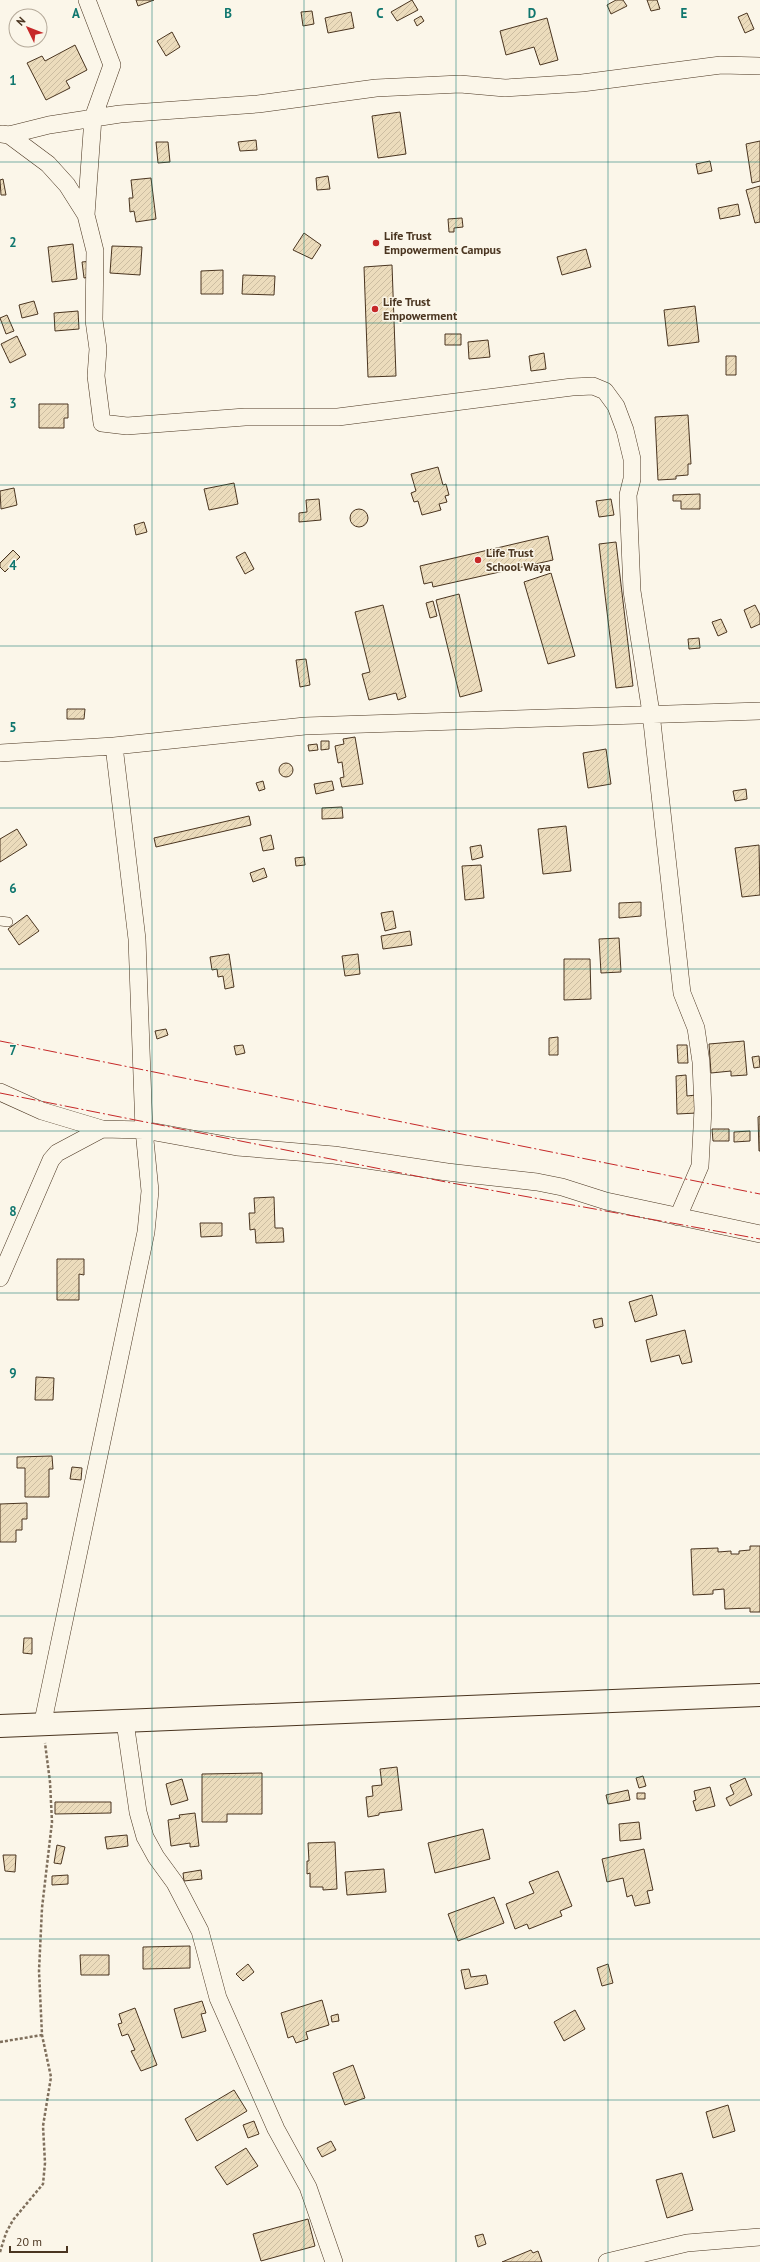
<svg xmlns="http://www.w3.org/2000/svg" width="760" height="2262" viewBox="0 0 760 2262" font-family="'PT Sans',sans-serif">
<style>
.building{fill:url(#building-hatch);stroke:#4a3520}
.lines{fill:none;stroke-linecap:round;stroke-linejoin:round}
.lane-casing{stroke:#4a3520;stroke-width:10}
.street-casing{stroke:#4a3520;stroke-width:18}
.secondary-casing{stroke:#4a3520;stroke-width:24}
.path{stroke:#7f6f5c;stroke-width:2.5;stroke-dasharray:3 2;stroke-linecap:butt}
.lane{stroke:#fbf6e9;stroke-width:9}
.street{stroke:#fbf6e9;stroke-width:17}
.secondary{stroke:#fbf6e9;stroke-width:22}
.power{stroke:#c62828;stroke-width:1;stroke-dasharray:14 3 2 3;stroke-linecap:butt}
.grid{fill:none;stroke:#0f766e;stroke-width:1;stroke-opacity:0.55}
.poi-dot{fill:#c62828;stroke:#fbf6e9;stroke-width:1.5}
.labels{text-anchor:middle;stroke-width:3;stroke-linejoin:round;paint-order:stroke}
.poi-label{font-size:12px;font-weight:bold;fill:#4a3520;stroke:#fbf6e9;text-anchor:start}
.grid-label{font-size:13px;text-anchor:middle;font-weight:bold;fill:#0f766e;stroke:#fbf6e9;stroke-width:3;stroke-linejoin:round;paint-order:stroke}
</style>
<defs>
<pattern id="building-hatch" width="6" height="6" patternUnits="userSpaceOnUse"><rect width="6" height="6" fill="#ecdcbc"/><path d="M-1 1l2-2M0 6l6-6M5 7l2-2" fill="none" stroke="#ccbda1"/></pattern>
</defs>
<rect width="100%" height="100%" fill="#fbf6e9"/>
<path class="building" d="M136,0h18l-16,6z
M412,0l6,10 -21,11 -6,-9z
M616,0h7l4,6 -16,8 -4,-9z
M647,0h10l3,9 -9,2z
M312,11l2,13 -11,2 -2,-14z
M351,12l3,16 -26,5 -3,-15z
M747,13l7,16 -9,4 -7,-16z
M421,16l3,5 -7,5 -3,-6z
M547,18l11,42 -18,5 -6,-18 -28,8 -6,-24z
M172,32l8,15 -14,9 -9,-15z
M75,45l12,25 -21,11 4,7 -24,12 -19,-37 15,-7 3,5z
M400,112l6,42 -28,4 -6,-42z
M256,140l1,10 -17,1 -2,-9z
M760,141v40l-8,2 -6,-39z
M156,142h12l2,20 -12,1z
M710,161l2,10 -14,3 -2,-10z
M328,176l2,13 -13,1 -1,-12z
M151,178l5,41 -20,3 -2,-11 -4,1 -1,-14h4l-2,-18z
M3,179l3,16h-5l-1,-15z
M760,186v36l-5,1 -9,-33z
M738,204l2,11 -20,4 -2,-11z
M462,218l1,9 -9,1v4h-5l-1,-13z
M304,233l17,12 -9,14 -19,-9z
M73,244l4,35 -25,3 -4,-35z
M112,246l30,1 -2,28 -30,-2z
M586,249l5,18 -29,8 -5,-18z
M92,261l2,15 -10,2 -2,-16z
M392,265l4,111 -28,1 -4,-110z
M223,270v24h-22v-23z
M243,275l32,1 -1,19 -32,-1z
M34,301l4,13 -16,4 -3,-13z
M695,306l4,36 -31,4 -4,-36z
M78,311l1,18 -24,2 -1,-18z
M7,315l7,16 -8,3 -6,-16z
M445,334h16v11h-16z
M17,336l9,19 -16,8 -9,-19z
M488,340l2,17 -21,2 -1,-17z
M544,353l2,16 -15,2 -2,-15z
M726,356h10v19h-10z
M39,404h29v14h-4v10h-25z
M688,415l3,49h-3v11l-12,1v3l-18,1 -3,-63z
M438,467l5,18 3,-1 3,11 -4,1 2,6 -8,2 2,6 -19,5 -4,-14 -4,1 -3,-9 5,-2 -5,-17z
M234,483l4,21 -29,6 -5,-21z
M14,488l3,17 -16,4 -1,-18z
M700,494v15h-19v-8h-8v-6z
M319,499l2,21 -22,2v-9l8,-1 -1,-12z
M611,499l3,16 -15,2 -3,-16z
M350 518a9 9 0 1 1 18 0a9 9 0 1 1-18 0Z
M144,522l3,10 -11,3 -2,-10z
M548,536l5,24 -120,27 -1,-5 -8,2 -4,-18z
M616,542l17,144 -17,2 -17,-144z
M13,550l7,7 -15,15 -5,-5v-4z
M245,552l9,17 -9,5 -9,-17z
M551,573l24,83 -27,8 -24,-82z
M459,594l23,97 -22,6 -24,-97z
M433,601l4,15 -7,2 -4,-15z
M383,605l23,92 -8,3 -2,-7 -27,7 -7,-26 8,-2 -15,-60z
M755,605l5,10v9l-9,4 -7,-18z
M721,619l6,13 -9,4 -6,-14z
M699,638l1,10 -11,1 -1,-10z
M306,659l4,26 -10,2 -4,-27z
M67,709h18l-1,10h-17z
M355,737l8,47 -21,3 -2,-9 4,-1 -2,-15 -4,1 -3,-17 9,-2 -1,-5z
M321,741h8v8l-8,1z
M317,744l1,6 -9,1 -1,-6z
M606,749l5,35 -23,4 -5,-35z
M279 770a7 7 0 1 1 14 0a7 7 0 1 1-14 0Z
M263,781l2,8 -6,2 -3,-8z
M332,781l2,9 -18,4 -2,-10z
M746,789l1,10 -12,2 -2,-10z
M342,807l1,11 -21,1v-11z
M249,816l2,9 -95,22 -2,-9z
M566,826l5,45 -28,3 -5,-45z
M17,829l10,16 -27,17v-23z
M271,835l3,14 -11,2 -3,-13z
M481,845l2,12 -11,3 -2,-13z
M759,845l1,50 -18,2 -7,-49z
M304,857l1,8 -9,1 -1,-8z
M481,865l3,33 -19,2 -3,-34z
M264,868l3,9 -14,5 -3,-9z
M641,902v14l-22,2v-15z
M393,911l3,17 -11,3 -4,-18z
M27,915l12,16 -20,14 -11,-16z
M410,931l2,14 -29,4 -2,-13z
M619,938l2,34 -20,1 -2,-34z
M229,954l5,33 -9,2 -2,-13 -5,1 -1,-8 -5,1 -2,-13z
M358,954l2,20 -15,2 -3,-20z
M564,959h26l1,40 -27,1z
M166,1029l2,6 -11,4 -2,-8z
M558,1037v18h-9v-17z
M744,1041l3,34 -16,1v-5l-20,2 -2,-29z
M243,1045l2,8 -9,2 -2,-9z
M677,1045h10l1,18h-10z
M759,1056l1,11 -6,1 -2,-11z
M686,1075l1,21 9,-1 1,18 -20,1 -1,-38z
M760,1116v35h-1l-1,-34z
M712,1129h17v12h-16z
M750,1131v10l-16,1v-10z
M274,1197l1,31h8l1,14 -28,1 -1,-14 -5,1 -1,-17h6l-1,-15z
M200,1223h22v13l-21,1z
M57,1259h27v16l-5,-1v26h-22z
M652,1295l5,20 -22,7 -6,-20z
M602,1318l1,8 -8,2 -2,-8z
M685,1330l7,32 -10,2 -3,-9 -28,7 -5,-22z
M36,1377l18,1 -1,22h-18z
M52,1456l1,13h-4v28h-24v-29h-8v-11z
M72,1467l10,1 -1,12 -11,-1z
M27,1503v16h-5v11h-6v12h-16v-38z
M750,1546h10v66h-10v-4l-25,1 -1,-20 -11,1v4l-20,1 -2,-46 27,-1v4l13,-1v3h8v-3l11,-1z
M24,1638h8v16l-9,-1z
M397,1767l5,43 -23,3v2l-11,2 -2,-20 7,-1 -1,-10 10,-1 -2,-16z
M262,1773v41h-35v8h-25v-48z
M643,1776l3,10 -7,2 -3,-10z
M745,1778l7,17 -22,11 -4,-8 8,-4 -4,-9z
M182,1779l6,21 -17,5 -5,-21z
M710,1787l5,19 -19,5 -3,-10 3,-1 -2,-9z
M628,1790l2,10 -22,4 -2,-9z
M637,1793h8v6h-8z
M55,1802h56v11l-56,1z
M195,1813l4,33 -9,1v-4l-19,3 -3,-26 12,-2 -1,-3z
M639,1822l2,17 -21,2 -1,-17z
M483,1829l7,30 -55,14 -7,-30z
M127,1835l1,11 -21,3 -2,-12z
M335,1842l2,47 -14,1v-3h-13v-14l-3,1v-13h2l-1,-18z
M57,1845l8,2 -4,17 -7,-1z
M644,1849l9,41 -6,1 3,12 -15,3 -3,-11 -5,2 -4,-19 -16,4 -5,-23z
M3,1855h13l-1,17 -10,-1z
M384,1869l2,23 -39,3 -2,-23z
M201,1870l1,9 -18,2 -1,-8z
M558,1871l14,35 -12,5 2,5 -33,13 -2,-5 -12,5 -9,-25 28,-11 -5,-11z
M68,1875v9l-16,1v-9z
M494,1897l10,26 -46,18 -10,-27z
M190,1946v22l-47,1v-22z
M80,1955h29v20h-28z
M248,1964l6,8 -11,9 -7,-7z
M608,1964l5,19 -11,3 -5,-18z
M469,1969l2,8 15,-2 2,9 -23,5 -4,-19z
M322,2000l7,25 -23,7 2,7 -12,4 -3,-7 -5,2 -7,-25z
M202,2001l4,12 -5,1 5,17 -24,7 -8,-29z
M135,2008l22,57 -16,6 -10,-20 4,-1 -7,-16 -6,2 -4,-12 4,-1 -3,-9z
M575,2010l10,19 -21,12 -10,-19z
M338,2014l1,7 -7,1 -1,-6z
M353,2065l12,33 -20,7 -12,-32z
M234,2090l13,21 -50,30 -12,-22z
M728,2105l7,26 -22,7 -7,-26z
M254,2121l5,13 -11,4 -5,-13z
M331,2141l5,9 -14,7 -5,-9z
M246,2148l12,18 -31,19 -12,-18z
M682,2173l11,37 -26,8 -11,-38z
M308,2219l7,27 -54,15 -8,-27z
M483,2234l3,10 -8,3 -3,-11z
M531,2250l2,3 5,-2 4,11h-40z"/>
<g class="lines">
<g class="lane-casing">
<path id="lane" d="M0,921l8,1"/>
</g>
<g class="street-casing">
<path id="street" d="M2,134l7,1 40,-10 71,-11 138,-10 118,-16 84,-4 45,4 31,-2 46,-3 139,-18 39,1
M9,135l39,29 19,21 19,30 9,36 -1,69 4,29 -2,27 6,47 25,3 118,-9h93l234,-30 21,-1 12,5 11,15 9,24 7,29v20l-4,16 4,96 19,122 31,280 14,35 5,34 2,47 -3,57 -22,51
M86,215l7,-97 19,-53 -25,-65
M114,746l191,-20 455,-15
M0,753l114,-7 23,193 7,191 6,61 -4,41 -104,494
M0,1092l42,19 60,18 42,1 93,17 97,8 113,17 90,10 25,5 44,14 154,33
M0,1278l51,-118 6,-7 45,-24
M125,1722l13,90 7,25 11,20 19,26 25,48 18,67 58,131 32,58 26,75
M607,2262l80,-19 73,-6"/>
</g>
<g class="secondary-casing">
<path id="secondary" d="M0,1726l760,-31"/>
</g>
<path class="path" d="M0,2042l42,-7
M0,2252l6,-19 7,-13 30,-36 2,-21 -2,-37 8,-49 -9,-42 -3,-64 3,-63 10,-86 -2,-40 -5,-39"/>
<use href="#lane" class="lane"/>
<use href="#street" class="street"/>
<use href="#secondary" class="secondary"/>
<path class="power" d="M0,1041l760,153
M0,1093l446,89 314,57"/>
</g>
<path class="grid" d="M152,0v2262M304,0v2262M456,0v2262M608,0v2262M0,162h760M0,323h760M0,485h760M0,646h760M0,808h760M0,969h760M0,1131h760M0,1293h760M0,1454h760M0,1616h760M0,1777h760M0,1939h760M0,2100h760"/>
<g class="poi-dot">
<circle cx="376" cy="243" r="4"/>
<circle cx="375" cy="309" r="4"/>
<circle cx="478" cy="560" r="4"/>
</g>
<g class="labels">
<g class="poi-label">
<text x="384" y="240">Life Trust<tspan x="384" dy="14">Empowerment Campus</tspan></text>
<text x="383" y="306">Life Trust<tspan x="383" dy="14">Empowerment</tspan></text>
<text x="486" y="557">Life Trust<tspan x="486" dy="14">School Waya</tspan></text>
</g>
</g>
<g class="grid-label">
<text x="76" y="18">A</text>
<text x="228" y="18">B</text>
<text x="380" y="18">C</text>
<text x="532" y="18">D</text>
<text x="684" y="18">E</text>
<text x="13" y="85">1</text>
<text x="13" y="247">2</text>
<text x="13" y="408">3</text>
<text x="13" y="570">4</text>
<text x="13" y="732">5</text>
<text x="13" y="893">6</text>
<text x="13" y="1055">7</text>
<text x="13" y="1216">8</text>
<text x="13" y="1378">9</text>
</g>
<g transform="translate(28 28) rotate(313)"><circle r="19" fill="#fbf6e9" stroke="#b4a999"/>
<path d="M0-3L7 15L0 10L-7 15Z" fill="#c62828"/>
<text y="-6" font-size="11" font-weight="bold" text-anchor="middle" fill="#4a3520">N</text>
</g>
<path d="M10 2246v6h57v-6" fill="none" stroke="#4a3520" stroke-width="2"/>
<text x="16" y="2246" font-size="12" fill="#4a3520" stroke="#fbf6e9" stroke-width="3" paint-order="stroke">20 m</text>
</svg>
